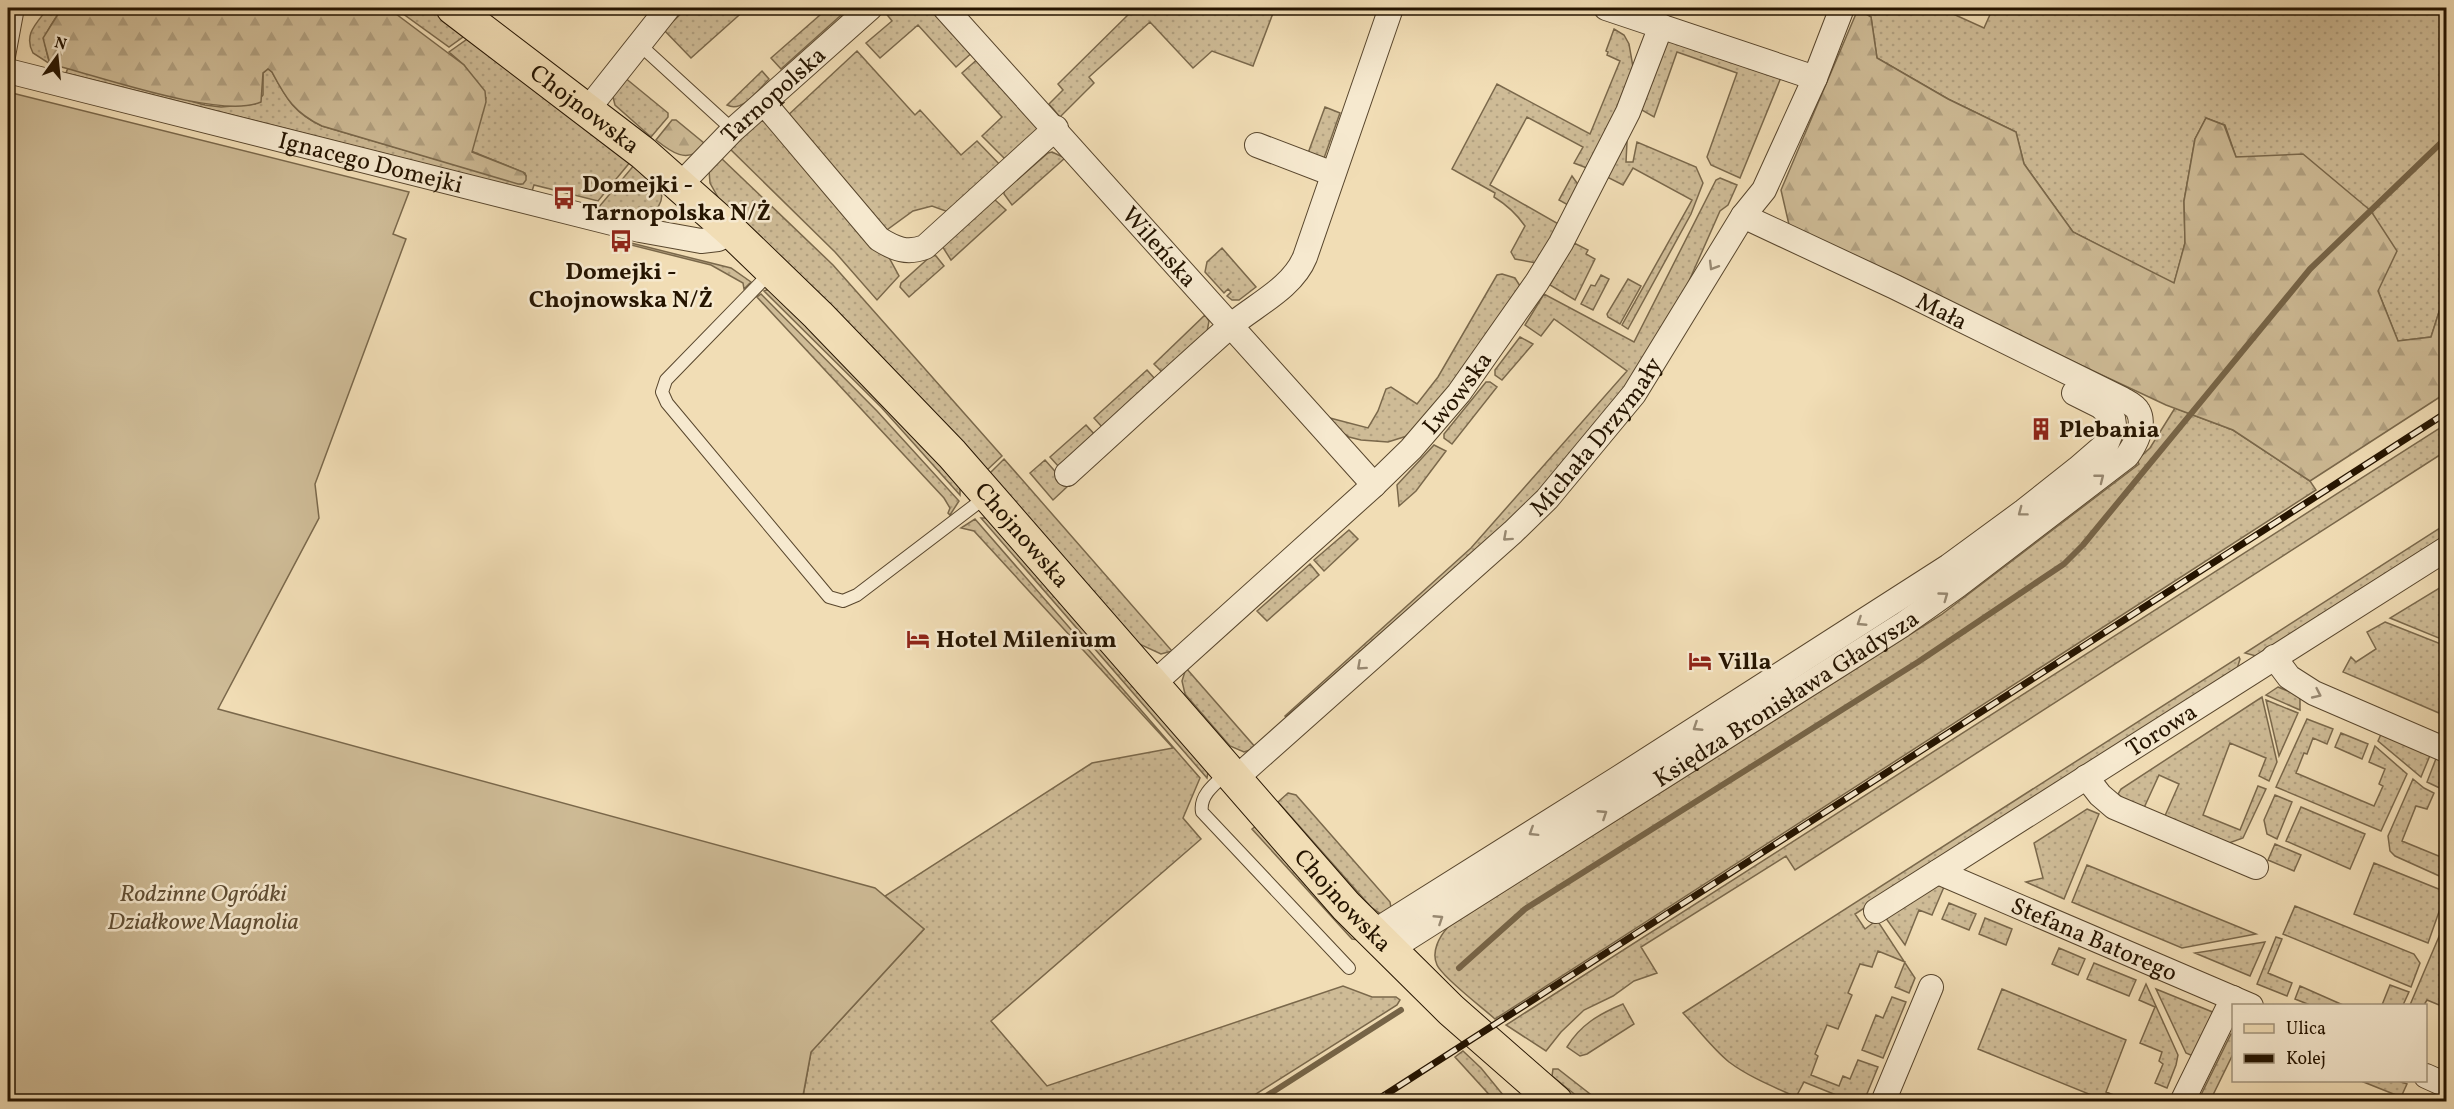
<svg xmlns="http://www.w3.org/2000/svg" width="2454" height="1109" viewBox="0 0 2454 1109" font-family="Vollkorn,serif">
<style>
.grass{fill:url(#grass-dots);stroke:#7a684b;stroke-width:1.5}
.forest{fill:url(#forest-firs);stroke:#7a684b;stroke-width:1.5}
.garden{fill:#cebb96;stroke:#7a684b;stroke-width:1.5}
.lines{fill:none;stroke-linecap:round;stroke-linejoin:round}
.stream{stroke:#766447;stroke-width:6}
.service-casing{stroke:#58462d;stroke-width:14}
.minor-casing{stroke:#58462d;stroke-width:26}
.primary-casing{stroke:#251400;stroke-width:35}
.service{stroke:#f6e9cf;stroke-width:12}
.minor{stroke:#f6e9cf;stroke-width:24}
.primary{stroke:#f1ddb5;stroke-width:33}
.rail-casing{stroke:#251400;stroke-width:7}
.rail{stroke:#f6e9cf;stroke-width:4.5;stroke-dasharray:14;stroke-linecap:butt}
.oneway{stroke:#988972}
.labels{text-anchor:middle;stroke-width:5;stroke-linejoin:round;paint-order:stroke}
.street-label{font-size:24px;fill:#251400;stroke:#f6e9cf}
.poi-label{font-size:24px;font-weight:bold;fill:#251400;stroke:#f6e9cf;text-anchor:start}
.park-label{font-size:24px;font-style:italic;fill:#604e34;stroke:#f6e9cf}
</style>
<defs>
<pattern id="grass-dots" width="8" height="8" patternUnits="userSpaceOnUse" patternTransform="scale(1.5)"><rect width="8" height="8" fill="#cebb96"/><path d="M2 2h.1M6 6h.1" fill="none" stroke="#b1a080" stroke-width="1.8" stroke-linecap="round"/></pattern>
<pattern id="forest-firs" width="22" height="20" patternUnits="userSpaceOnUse" patternTransform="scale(1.5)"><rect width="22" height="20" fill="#cebb96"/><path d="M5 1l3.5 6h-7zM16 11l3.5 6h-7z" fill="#b1a080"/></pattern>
</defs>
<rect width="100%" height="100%" fill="#f1ddb5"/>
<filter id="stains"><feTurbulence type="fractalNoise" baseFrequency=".00333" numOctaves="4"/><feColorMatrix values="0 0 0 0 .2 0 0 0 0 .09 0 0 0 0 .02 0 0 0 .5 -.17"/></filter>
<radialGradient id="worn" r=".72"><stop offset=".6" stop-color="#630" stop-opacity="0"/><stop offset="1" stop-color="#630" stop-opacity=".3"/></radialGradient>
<path class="grass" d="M48,8h14c-16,26 -22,25 -12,56l-17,-11c-10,-19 4,-30 15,-45z
M395,8h41l34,24 -21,15z
M687,8h60l-56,50 -27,-28z
M828,8h21l-68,61 -10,-11z
M890,8h44l41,42 -19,17 -38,-42 -38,33 -14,-15 26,-22 -7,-9z
M1135,8h140l-22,58 -41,-15 -19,17 -43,-46 -61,55 5,6 -34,34 -11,-13 14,-14 -5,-6z
M1858,8h82l44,20 9,-20h453v282l-15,47 -33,4 -20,-50 -115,-134h-27l-11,-32 -19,-7 -11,21 -11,62 1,42 -11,41 -101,-52 -49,-68 -8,-32 -68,-33 -71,-41 -6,-41z
M1614,29l10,6 5,9 4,23 -41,103 -18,-7 9,-16 -56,-30 -37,68 70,40 10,-19 -11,-6 13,-24 10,14 -46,73 -21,-4 -4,-7 14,-26c-9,-13 -18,-21 -31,-29l1,-4 -43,-24 45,-85 93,50 30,-73 -13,-6 1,-3 -2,-1z
M473,35l158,126 -33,40 -64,-16 -2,6 -466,-118 2,-5 137,37 16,2 34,-3 8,-9v-22l5,-4 4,3c15,27 22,41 50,54l199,58 5,-8 -1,-3 -54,-22 15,-53 -22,-33 -15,-13z
M1665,39l117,36 -42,103 -29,-13 -4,-8 30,-84 -60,-21 -23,65 -14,-8z
M857,51l58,64 5,-5 41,45 16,-14 25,26 -51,46 -19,-7 -19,5 -29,21 -99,-114z
M981,56l56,72 -1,6 -28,28 -26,-26 20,-19 -40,-44z
M762,71l7,8c-11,11 -26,34 -42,26z
M624,77l44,36v4l-17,20 -36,-32 -3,-12z
M1325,107l15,6 -17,48 -16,-5z
M762,121l8,2 116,129 13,24 -22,24 -42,-48 -108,-106 28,-24z
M1627,142l-1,20h7l4,-20 59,25 7,16 -12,31 -63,115 -6,-4 70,-125 -59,-32 -10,17 -18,-9 17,-31z
M1052,152l13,6 -53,47 -8,-11v-3l44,-38z
M720,157l113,108 169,191 -15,14 -111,-119 -157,-152 -9,-16 -1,-13z
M635,164c7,7 19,15 24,24 8,12 -4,26 -15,30l-46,-10z
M1720,178l17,7 -9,20 -8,6 -31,70 -22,42 -35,56 -69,88 -59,58 -218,192 -1,-1 186,-168 156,-177 -73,-52 -13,17 -16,-11 19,-31 90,48 82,-162z
M994,199l12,11 -55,50 -9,-14z
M627,242l104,26 20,14 -7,7 -1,-6 -32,-18 -84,-21z
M1574,243l14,7 -2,4 9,5 -20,41 -25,-15z
M1222,248l34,39 -17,13h-7l-5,-4 4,-4 -3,-3 -4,4 -19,-21 2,-10z
M932,255l4,1 8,10 -35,31 -9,-10 1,-4z
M1502,274l13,4 5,8 -49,77 -61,72 -22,7 -27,-2 -12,-3 -8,-5 -15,-15 42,11 10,-17 8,-22 5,-2 26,17 21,-27 59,-102z
M1601,275l8,4 -16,31 -12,-6 10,-19 4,1z
M1628,279l13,7 -21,38 -12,-7 -1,-3z
M769,289l119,119 72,79v8l-79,-88 -117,-116z
M761,294l116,117 82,90 -9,14 -2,-2 2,-5 -6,-10 -187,-201z
M1205,315l4,6 -2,11 -45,40 -8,-8z
M1520,337l13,7 -31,36 -7,-5v-5z
M1147,370l8,9 -53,48 -8,-9z
M1486,382h4l7,5 -45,57 -8,-6v-4z
M2175,408l58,22 77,51 6,9 -821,529c-12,-11 -52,-41 -58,-54 -6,-13 2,-28 11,-38l493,-312 198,-151 -2,-4 13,-12z
M2446,424v27l-651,419 -9,-14 -145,91 16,26 -23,8 -21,15 -29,14 -23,22 -15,19 -40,-26z
M1086,425l10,11 -37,31 -9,-10z
M1434,445l12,6 -30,40 -17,15 -2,-21z
M1004,459l168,192 -11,3 -24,-11 -147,-170z
M1045,460l23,26 -15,14 -23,-27z
M981,518h6l221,254 -1,6z
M975,519l225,259 -17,40 18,21 -210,182 56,65 296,-100 29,11h24l4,3 -3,5 -152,96 -443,1 9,-50 113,-123 -39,-33 207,-133 81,-15 -199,-217 -13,-3z
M2446,524v11l-190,121 -11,-3z
M1349,530l9,9 -34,32 -10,-11z
M1310,564l9,11 -52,46 -10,-10z
M2446,584v57l-56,-23z
M2385,622l61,24v70l-103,-44 8,-15 5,5 20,-13 -9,-17z
M2239,657l1,2 -3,10 -382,245 10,15 12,-9 38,58 -6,15 -14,-6 10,-25 -27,-11 -6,16 -12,-3 -12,29 4,2 -14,34 -11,-4 -12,29 3,2 -7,19 28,11 4,-10 7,3 8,-19 20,7 -14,34h-13l-47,-19 -8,15c-22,-10 -47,-20 -67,-35 -17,-14 -31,-33 -46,-49z
M1186,668l70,80 -12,4 -14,-6 -45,-52 -3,-13z
M2278,687l22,9v14l-34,-15z
M2262,697l15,65 -8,19 -10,-5 7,-18 -36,-15 -27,72 37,15 18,-44 8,3 -23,49 -14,5 -5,-2 -60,-23 15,-34 -20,-9 -16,35 -14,-7 -11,-9 3,-5z
M2266,700l32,13 -19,43z
M2307,719l26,10 -6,15 -14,-6 -6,16 -3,-1 -8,20 78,33 9,-20 -4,-2 6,-15 -16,-7 6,-16 32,28 -26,57 -105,-44z
M2382,732l49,21 -10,24 -43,-36z
M2341,733l27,11 -6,15 -27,-12z
M2437,756l9,4v31l-19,-9z
M2413,779l11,9 10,5 -7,16 -11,-3 -14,35 44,18v20l-51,-23 -5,-5 -2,-15z
M1288,793l8,2 94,107 1,6 -10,6 -10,-7 -93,-105z
M2275,795l17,7 -15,37 -10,-5 -3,-14z
M2301,807l64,27 -15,35 -64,-28z
M2087,809l12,5 -35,85 -38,-17 17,-4 -9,-35z
M1256,826l104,114 -8,-1 -100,-110z
M2275,844l26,11 -7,16 -26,-11z
M2374,863l72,29 -18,51 -74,-29z
M2087,865l169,69 -74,14 -110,-46z
M1939,885l5,2 -12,28 -13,-5 -14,35 -20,-28z
M1949,903l27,11 -7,16 -27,-11z
M2295,906l119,48 6,9 -9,24 -128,-53z
M1985,918l27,11 -6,16 -27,-11z
M2446,920v82l-2,5 -17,-7 -3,5h-14z
M2276,937l6,2 -14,34 24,10 -5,13 -30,-12z
M2265,942l-15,34 -55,-23z
M2059,948l26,11 -7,16 -26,-11z
M2094,963l42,17 -7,16 -42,-17z
M2146,984l32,71 -2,10 -9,23 -12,-5 8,-19 -4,-3 3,-9 -22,-9 15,-36 -16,-7z
M2390,985l19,7 -6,13h-21z
M2300,986l43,19h-33l-15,-6z
M2002,989l124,51 -20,52 23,9h-23l-128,-52z
M2156,989l59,24 -20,44 -9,-4z
M1892,997l14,5 -23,56 -21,-8 14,-35 7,3z
M1623,1004l11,20 -47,30 -7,2 -13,-9c13,-22 32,-33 56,-43z
M2231,1034l2,1v19l-23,47h-12z
M1463,1051l18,17 27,33h-13l-40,-44z
M1553,1069h5l41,32h-16l-31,-25z
M2361,1081h38l8,3 -6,13z"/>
<path class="forest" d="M62,8h326l76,57 21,26 1,11 -14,50 51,20 3,4v4l-3,4h-5l-196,-58c-27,-13 -36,-27 -50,-54l-4,-3 -5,4 -2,29c-40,18 -165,-27 -211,-38l-7,-26z
M1858,9l13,8 6,41 71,41 68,33 8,32 49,68 101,51 11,-40 -1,-42 11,-62 11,-21 18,7 12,32 67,-3 68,57 26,40 -19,40 20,50 33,-4 15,-47v103l-136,88 -77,-51 -67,-25 -376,-176 -9,-39z
M672,120h4l28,23 -1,4c-16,17 -32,5 -47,-7z"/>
<path class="garden" d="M8,92l401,100 -16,42 13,5 -91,245 4,34 -101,191 657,179 49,41 -113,123 -9,49h-794z"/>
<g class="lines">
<path class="stream" d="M1459,968l66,-59 393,-247 146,-98 19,-19 227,-276 136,-131
M1257,1102l144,-92"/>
<g class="service-casing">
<path id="service" d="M640,45l93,85
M8,62l10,-54
M771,272l-105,108 -4,12 5,11 162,194 14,4 14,-6 130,-99
M1227,773c-11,10 -28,22 -25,39l147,156"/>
</g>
<g class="minor-casing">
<g id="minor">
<path id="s1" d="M945,8l429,477"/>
<path d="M1606,8l209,70"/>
<path id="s2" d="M8,71l632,159 61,11 17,-2 14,-7"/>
<path d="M764,103l115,136c16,10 28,15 46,8l131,-119"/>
<path d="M588,109l80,-101"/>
<path d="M1257,145l76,29"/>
<path id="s3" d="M680,185l53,-55 137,-122"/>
<path d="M1067,474c54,-49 107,-98 161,-146 25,-22 64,-39 77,-71l86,-249"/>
<path d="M2274,657l15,20 25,16 132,57"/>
<path id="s4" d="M1152,685l222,-200 37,-36 48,-56 78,-111 24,-39 67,-131 33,-86"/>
<path d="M2086,777l14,18 14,12 142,60"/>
<path id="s5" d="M1234,780l279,-248 34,-33 87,-105 109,-178 21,-26 51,-112 27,-70"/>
<path id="s6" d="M1938,872l313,134"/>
<path id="s7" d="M1876,911l570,-362"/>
<path d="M1372,933l245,-154 332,-213 75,-55 53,-42 30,-26 7,-18 -1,-7 -13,-12 -26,-13"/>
<path id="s8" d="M1389,950l513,-325 55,-39 170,-130c8,-11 19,-31 11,-45 -3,-6 -11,-9 -16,-12l-227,-112 -152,-71"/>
<path d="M2426,1076l20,9"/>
<path d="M1883,1102l48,-115"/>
<path d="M2182,1102l51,-104"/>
</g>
</g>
<g class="primary-casing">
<g id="primary">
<path id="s9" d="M453,8l190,145 89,79 86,83 134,139 394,452 105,104 105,92"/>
</g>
</g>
<use href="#service" class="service"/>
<use href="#minor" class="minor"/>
<use href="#primary" class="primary"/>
<g class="rail-casing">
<path id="rail" d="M1374,1102l1072,-689"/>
</g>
<use href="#rail" class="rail"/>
</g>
<defs><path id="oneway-chevron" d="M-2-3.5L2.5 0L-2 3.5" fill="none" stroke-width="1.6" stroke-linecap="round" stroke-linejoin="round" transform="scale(1.5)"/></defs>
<g class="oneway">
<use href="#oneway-chevron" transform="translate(1713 266) rotate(121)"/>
<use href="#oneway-chevron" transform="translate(2100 478) rotate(-38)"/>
<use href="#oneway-chevron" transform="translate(2022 512) rotate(143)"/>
<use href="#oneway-chevron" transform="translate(1507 537) rotate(138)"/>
<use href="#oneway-chevron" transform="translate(1944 596) rotate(-36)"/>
<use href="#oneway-chevron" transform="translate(1861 622) rotate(147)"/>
<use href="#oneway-chevron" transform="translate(1361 666) rotate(138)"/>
<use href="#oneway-chevron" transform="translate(2317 694) rotate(25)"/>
<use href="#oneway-chevron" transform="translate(1697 727) rotate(147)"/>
<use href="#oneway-chevron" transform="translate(1603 814) rotate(-33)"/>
<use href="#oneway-chevron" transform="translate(1533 832) rotate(148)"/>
<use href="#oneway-chevron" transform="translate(1439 919) rotate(-33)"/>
</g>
<defs>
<g id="bus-bare" transform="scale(1.8)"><path d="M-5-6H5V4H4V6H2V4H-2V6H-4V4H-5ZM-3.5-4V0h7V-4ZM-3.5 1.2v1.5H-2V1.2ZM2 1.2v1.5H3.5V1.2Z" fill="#8f2418" stroke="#f6e9cf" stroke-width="2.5" paint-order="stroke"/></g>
<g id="building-bare" transform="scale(1.8)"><path d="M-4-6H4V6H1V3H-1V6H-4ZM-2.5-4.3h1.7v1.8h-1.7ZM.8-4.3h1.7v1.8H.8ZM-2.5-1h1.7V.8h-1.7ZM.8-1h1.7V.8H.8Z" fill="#8f2418" stroke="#f6e9cf" stroke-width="2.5" paint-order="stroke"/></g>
<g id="hotel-bare" transform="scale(1.8)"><path d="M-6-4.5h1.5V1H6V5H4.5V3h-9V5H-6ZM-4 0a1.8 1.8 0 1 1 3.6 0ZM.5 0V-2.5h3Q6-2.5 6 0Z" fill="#8f2418" stroke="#f6e9cf" stroke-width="2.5" paint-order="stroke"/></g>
</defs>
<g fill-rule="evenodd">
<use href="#bus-bare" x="564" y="198"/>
<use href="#bus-bare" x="621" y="241"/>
<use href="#building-bare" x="2041" y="429"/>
<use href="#hotel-bare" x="918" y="639"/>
<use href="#hotel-bare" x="1700" y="661"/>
</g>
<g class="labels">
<g class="street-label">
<text dy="8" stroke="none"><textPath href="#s3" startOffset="130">Tarnopolska</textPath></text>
<text dy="8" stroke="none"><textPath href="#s9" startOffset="166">Chojnowska</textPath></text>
<text dy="8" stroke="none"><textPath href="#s2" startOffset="374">Ignacego Domejki</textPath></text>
<text dy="8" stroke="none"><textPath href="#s1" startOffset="321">Wileńska</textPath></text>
<text transform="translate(1942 311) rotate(27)" y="8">Mała</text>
<text dy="8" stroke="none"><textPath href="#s4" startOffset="423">Lwowska</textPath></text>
<text dy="8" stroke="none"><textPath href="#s5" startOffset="500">Michała Drzymały</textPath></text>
<text dy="8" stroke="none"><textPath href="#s9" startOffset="778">Chojnowska</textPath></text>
<text dy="8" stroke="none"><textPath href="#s8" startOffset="470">Księdza Bronisława Gładysza</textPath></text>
<text dy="8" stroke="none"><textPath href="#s7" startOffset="338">Torowa</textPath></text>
<text dy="8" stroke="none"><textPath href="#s9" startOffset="1264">Chojnowska</textPath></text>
<text dy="8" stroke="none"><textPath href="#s6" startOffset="170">Stefana Batorego</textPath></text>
</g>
<g class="poi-label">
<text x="582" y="192">Domejki -<tspan x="582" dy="28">Tarnopolska N/Ż</tspan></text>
<text x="621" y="279" text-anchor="middle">Domejki -<tspan x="621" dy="28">Chojnowska N/Ż</tspan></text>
<text x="2059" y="437">Plebania</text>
<text x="936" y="647">Hotel Milenium</text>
<text x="1718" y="669">Villa</text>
</g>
<g class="park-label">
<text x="203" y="901">Rodzinne Ogródki<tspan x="203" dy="28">Działkowe Magnolia</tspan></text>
</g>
</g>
<rect width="2454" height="1109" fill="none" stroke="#f1ddb5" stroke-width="30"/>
<rect x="9" y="9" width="2436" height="1091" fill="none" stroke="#251400" stroke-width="3"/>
<rect x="15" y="15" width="2424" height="1079" fill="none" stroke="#251400" stroke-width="1.5"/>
<rect x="2232" y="1004" width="195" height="78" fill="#f6e9cf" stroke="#a2947c" stroke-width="1.5"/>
<rect x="2244" y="1024" width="30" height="9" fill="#f1ddb5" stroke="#a2947c" stroke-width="1.5"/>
<text x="2286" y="1034" font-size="18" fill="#251400">Ulica</text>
<rect x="2244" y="1054" width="30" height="9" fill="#251400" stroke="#a2947c" stroke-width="1.5"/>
<text x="2286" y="1064" font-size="18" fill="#251400">Kolej</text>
<g transform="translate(57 57) rotate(15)" stroke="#f6e9cf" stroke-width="4.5" paint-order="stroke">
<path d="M0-4.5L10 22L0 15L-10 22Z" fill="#251400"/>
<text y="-9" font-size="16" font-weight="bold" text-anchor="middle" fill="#251400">N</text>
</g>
<rect width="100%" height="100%" filter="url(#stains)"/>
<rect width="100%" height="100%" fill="url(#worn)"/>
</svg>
